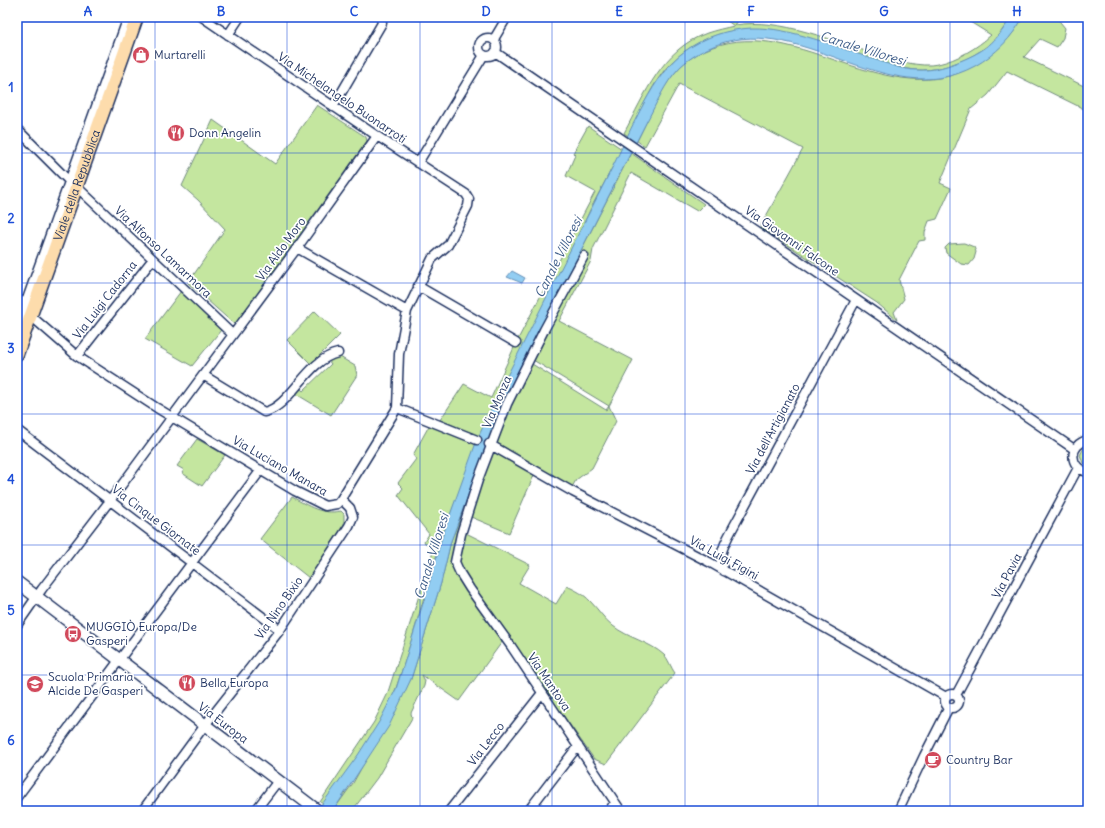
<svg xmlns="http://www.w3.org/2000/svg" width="1105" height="828" viewBox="0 0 1105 828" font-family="Delius,sans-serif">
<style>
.green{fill:#c4e69f;stroke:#708a7e;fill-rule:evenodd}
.water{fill:#92cdf2;stroke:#628eb7}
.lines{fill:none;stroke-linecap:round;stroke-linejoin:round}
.street-casing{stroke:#1b2f5e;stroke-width:11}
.secondary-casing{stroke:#1b2f5e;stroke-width:14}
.primary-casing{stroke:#1b2f5e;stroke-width:15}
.street{stroke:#fff;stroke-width:8}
.secondary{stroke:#fff;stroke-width:11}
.primary{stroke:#fddcac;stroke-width:12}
.grid{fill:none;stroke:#1d4ed8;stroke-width:1;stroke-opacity:0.55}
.labels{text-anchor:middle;stroke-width:3.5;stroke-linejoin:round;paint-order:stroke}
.poi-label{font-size:12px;fill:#1b2f5e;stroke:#fff;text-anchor:start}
.street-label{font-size:12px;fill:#1b2f5e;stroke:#fff}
.water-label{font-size:13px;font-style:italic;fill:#3f5e8a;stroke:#fff}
.neatline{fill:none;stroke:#1d4ed8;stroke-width:1.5}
.grid-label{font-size:13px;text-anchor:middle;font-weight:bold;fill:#1d4ed8}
</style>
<rect width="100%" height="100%" fill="#fff"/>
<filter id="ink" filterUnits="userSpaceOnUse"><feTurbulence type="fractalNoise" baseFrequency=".025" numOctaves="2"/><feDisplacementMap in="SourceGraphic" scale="8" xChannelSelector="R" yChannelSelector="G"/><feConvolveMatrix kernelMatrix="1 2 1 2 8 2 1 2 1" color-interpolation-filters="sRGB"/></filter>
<g filter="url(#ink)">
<path class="green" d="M722,17h19l-6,8c45,-8 100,17 143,30 16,5 43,13 60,9 19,-4 39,-16 53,-29l-29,-18h34l5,3 1,-3h9c-12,20 -24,32 -45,42 -16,7 -32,12 -50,11 -16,-1 -34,-8 -50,-13 -67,-22 -132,-51 -193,4 -19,17 -33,52 -45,75l-4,-3c21,-39 38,-84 83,-100 9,-3 18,-5 27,-7z
M1023,17h33l9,11 -2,10 -6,9 -17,-8 -16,18 64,31v23l-81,-40 -19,24 -17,14 -31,74 11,5 -14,31 -8,2 -4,11v8l-6,1 -20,39 5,19 -10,13 3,8 -20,-17 -117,-76 43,-78 -124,-65 -34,62 -8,-5c14,-27 27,-63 51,-81 86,-60 175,41 265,15 7,-2 14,-7 21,-11 22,-11 37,-25 49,-47z
M317,105l49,32 1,4 -132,184 -47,-42 37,-54 -27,-29 -16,-14 31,-66 62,44z
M588,126l34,23 -32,61 -136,295c-23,60 -37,123 -58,183 -15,41 -48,82 -73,116l-3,-2 54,-80 13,-27 47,-146 -10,-7 5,-8 -31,-39 5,-7 -5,-5 18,-24 -3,-4 17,-31 42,17 2,-7 -34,-14 24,-36 27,14 26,-57 78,-149 -29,-16 9,-21 -2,-2z
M631,153l73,51 -7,7 -66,-38 -38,76 -2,12 -32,60 74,39 -24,46 7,15 -24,47 -16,12 -5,9 -36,-16 -26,60 -38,-16 -5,16 64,32 -11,18 37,21 11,-18c8,4 17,8 23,15 8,8 14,18 23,25 15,12 37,16 51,29 4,3 7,13 11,18l-69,91 -12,-5 -121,-172 -14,-26 -3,15 46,66 -43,59 -37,-26 3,6 -1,5 -13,27 1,5 -35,60 -25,33h-19l20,-28 58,-104 30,-96 10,-42 52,-138zM533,360l76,46 -3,4 -74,-46z
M964,243l10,4 2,5 -2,7 -5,6 -8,-1 -15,-11 -1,-5 4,-4z
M181,291l40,39 -29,36 -47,-27z
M315,311l25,24 -29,29 -24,-24z
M332,357h8l15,9 2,9 -26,40 -35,-21 5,-5 2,2 28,-27 -3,-4z
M197,439l28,16 -23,31 -20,-13 2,-3 -7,-4z
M1088,447v18l-5,-2 -3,-8 4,-7z
M292,497c17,9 29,18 49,14l3,3v10l-35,54 -49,-39z"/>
<path class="water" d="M1011,17h12c-11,21 -27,37 -48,49 -90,49 -178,-60 -266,-18 -11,5 -22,12 -30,20 -15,16 -23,37 -33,55l-143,280 -52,138 -10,42 -30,96 -22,47 -56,85h-16l41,-56 21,-33 17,-33 34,-108 11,-41 36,-100 18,-40c39,-78 78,-156 118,-234 17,-34 41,-94 72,-115 19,-14 43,-22 67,-23 38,-1 85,19 121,31 14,4 29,11 44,11 17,1 32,-4 48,-11 23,-10 33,-20 46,-42z
M512,271l13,7 -3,5 -15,-6z"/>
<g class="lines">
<g class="street-casing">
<path id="street" d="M228,35l12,-18
M479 47a9 9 0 1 1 18 0a9 9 0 1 1-18 0Z
M494,39l13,-22
M495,52l579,397
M333,107l49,-84 -1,-6
M17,129l52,52
M418,163l66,-108
M77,187l155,147
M297,248l110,63
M584,256l-40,74 -37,74 -29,76 -17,54 -6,28 5,11 10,16 41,57 110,165
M418,286l98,57
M17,299l8,4
M31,316l46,40 80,52 138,83 30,15 12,-2 4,-5 56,-91 2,-54 8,-43 25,-52 16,-14 20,-39 1,-7 -3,-5 -89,-58 -175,-119
M17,327l111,-310
M77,356l76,-97
M203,375l61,37c27,-5 42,-52 74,-59
M397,408l80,32
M17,430l263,200
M1088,440c-19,4 -20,28 0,32
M489,444l84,48 136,70 237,135
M724,571c-7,-12 -1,-23 4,-34l128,-237
M17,625l25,-36 73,-95 182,-246 80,-112
M945 701a7 7 0 1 1 14 0a7 7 0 1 1-14 0Z
M956,695l122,-227
M17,797l244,-327
M142,811l63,-86 75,-95 69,-104 4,-9 -3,-9 -9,-9
M255,811l23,-30
M449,811l93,-118
M528,811l50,-65
M609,811l6,-9
M898,811l26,-55 25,-49"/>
</g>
<g class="secondary-casing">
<path id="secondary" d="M17,582l301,229"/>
</g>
<g class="primary-casing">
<g id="primary">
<path id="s1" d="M17,354l120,-337"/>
</g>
</g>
<use href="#street" class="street"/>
<use href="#secondary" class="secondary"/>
<use href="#primary" class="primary"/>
</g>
</g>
<path class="grid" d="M155,17v794M287,17v794M420,17v794M552,17v794M685,17v794M818,17v794M950,17v794M17,153h1071M17,283h1071M17,414h1071M17,545h1071M17,675h1071"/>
<defs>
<g id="shop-disc" transform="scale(0.9)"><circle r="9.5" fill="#d1495b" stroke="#fff"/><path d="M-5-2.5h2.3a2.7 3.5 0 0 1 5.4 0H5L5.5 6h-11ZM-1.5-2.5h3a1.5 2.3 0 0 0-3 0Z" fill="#fff"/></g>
<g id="restaurant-disc" transform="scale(0.9)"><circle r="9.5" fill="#d1495b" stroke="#fff"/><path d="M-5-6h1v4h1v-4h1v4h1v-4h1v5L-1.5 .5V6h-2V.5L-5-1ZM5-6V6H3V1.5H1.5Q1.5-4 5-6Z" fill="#fff"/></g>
<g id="bus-disc" transform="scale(0.9)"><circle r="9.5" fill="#d1495b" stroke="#fff"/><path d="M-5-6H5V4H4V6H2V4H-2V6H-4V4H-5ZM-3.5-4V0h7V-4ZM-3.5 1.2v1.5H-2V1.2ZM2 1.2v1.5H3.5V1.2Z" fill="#fff"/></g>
<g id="school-disc" transform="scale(0.9)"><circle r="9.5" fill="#d1495b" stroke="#fff"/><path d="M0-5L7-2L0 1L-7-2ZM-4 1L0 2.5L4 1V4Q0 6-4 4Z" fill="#fff"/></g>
<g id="cafe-disc" transform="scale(0.9)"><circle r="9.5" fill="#d1495b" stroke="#fff"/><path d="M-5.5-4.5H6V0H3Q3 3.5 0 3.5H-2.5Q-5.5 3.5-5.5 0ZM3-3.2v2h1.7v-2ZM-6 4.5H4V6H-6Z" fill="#fff"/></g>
</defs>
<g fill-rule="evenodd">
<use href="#shop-disc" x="141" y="55"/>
<use href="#restaurant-disc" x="176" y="133"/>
<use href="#bus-disc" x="73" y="634"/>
<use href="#restaurant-disc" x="187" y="683"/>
<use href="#school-disc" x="35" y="684"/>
<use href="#cafe-disc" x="933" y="760"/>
</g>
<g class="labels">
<g class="poi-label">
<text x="154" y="59">Murtarelli</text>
<text x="189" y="137">Donn Angelin</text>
<text x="86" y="631">MUGGIÒ Europa/De<tspan x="86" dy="14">Gasperi</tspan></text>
<text x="48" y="681">Scuola Primaria<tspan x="48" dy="14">Alcide De Gasperi</tspan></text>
<text x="200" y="687">Bella Europa</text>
<text x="946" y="764">Country Bar</text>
</g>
<g class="street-label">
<text transform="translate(342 98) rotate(34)" y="4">Via Michelangelo Buonarroti</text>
<text dy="4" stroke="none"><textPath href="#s1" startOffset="179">Viale della Repubblica</textPath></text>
<text transform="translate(792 241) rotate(35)" y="4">Via Giovanni Falcone</text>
<text transform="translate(281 249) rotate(-54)" y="4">Via Aldo Moro</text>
<text transform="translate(163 252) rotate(43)" y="4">Via Alfonso Lamarmora</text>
<text transform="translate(105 300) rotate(-52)" y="4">Via Luigi Cadorna</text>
<text transform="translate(497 402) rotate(-67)" y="4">Via Monza</text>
<text transform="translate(773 429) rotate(-62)" y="4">Via dell'Artigianato</text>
<text transform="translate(280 466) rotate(30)" y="4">Via Luciano Manara</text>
<text transform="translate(156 520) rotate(37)" y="4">Via Cinque Giornate</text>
<text transform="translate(724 558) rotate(29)" y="4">Via Luigi Figini</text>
<text transform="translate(1007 576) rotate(-62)" y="4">Via Pavia</text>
<text transform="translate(279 608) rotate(-55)" y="4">Via Nino Bixio</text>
<text transform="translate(549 682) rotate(56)" y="4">Via Mantova</text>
<text transform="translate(223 723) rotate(37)" y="4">Via Europa</text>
<text transform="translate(486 744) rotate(-52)" y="4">Via Lecco</text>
</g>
<g class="water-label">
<text transform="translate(863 48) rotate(17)" y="5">Canale Villoresi</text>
<text transform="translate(558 257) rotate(-63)" y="5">Canale Villoresi</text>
<text transform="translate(431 556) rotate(-73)" y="5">Canale Villoresi</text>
</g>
</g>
<rect width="1105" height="828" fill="none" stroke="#fff" stroke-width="44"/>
<rect x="22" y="22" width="1061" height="784" class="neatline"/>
<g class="grid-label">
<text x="88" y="16">A</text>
<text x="221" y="16">B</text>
<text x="354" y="16">C</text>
<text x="486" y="16">D</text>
<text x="619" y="16">E</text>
<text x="751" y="16">F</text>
<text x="884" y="16">G</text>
<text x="1017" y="16">H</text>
<text x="11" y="92">1</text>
<text x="11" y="223">2</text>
<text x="11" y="353">3</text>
<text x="11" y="484">4</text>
<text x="11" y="615">5</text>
<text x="11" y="745">6</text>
</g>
</svg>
